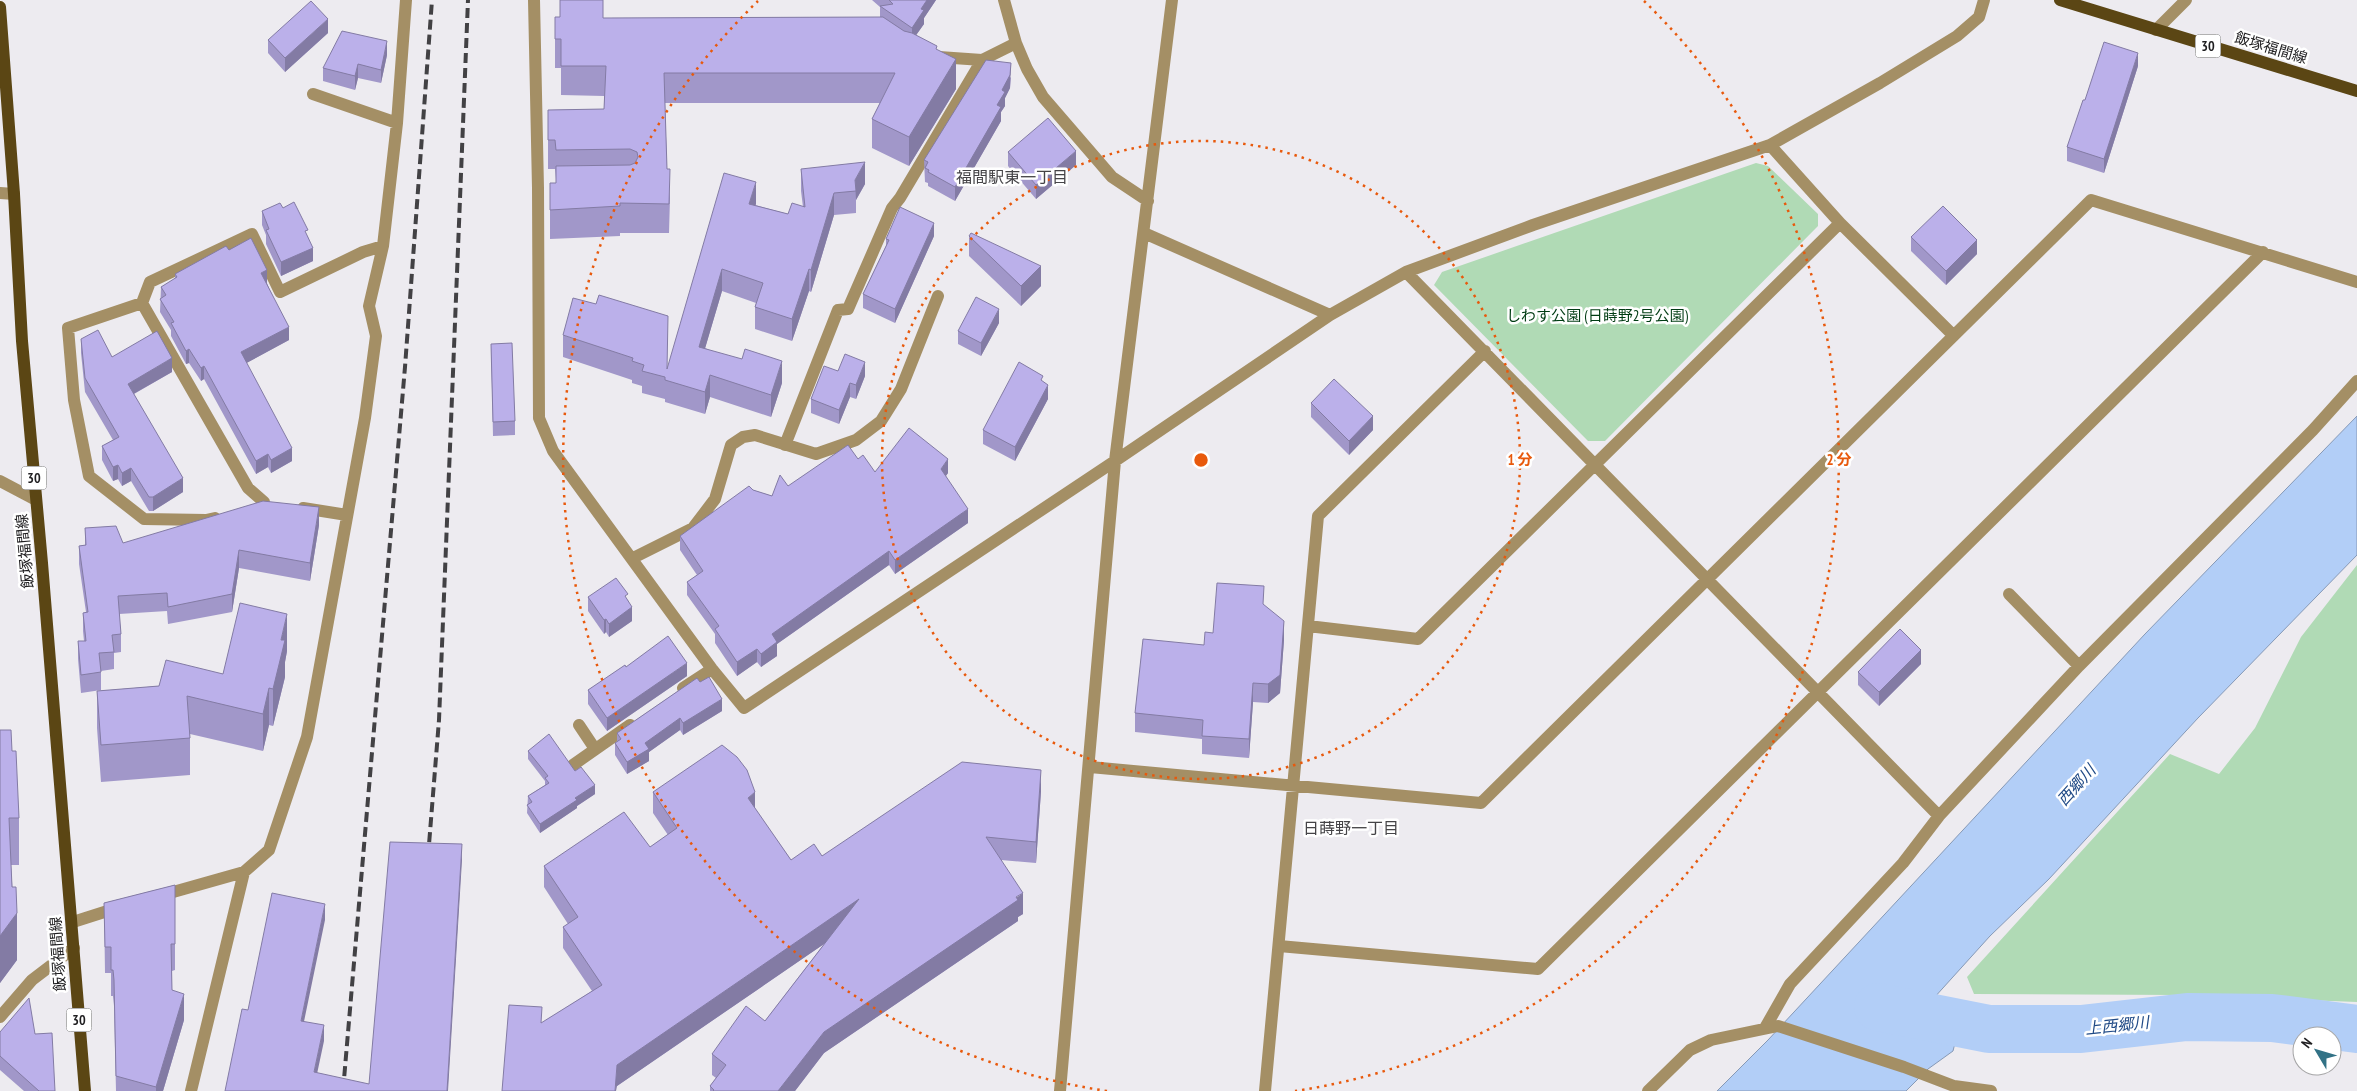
<svg xmlns="http://www.w3.org/2000/svg" width="2357" height="1091" viewBox="0 0 2357 1091" font-family="'PT Sans Narrow','Noto Sans JP',sans-serif">
<style>
.green{fill:#b0dab5}
.water{fill:#b2cef7;stroke:#8699b6}
.lines{fill:none;stroke-linecap:round;stroke-linejoin:round}
.river{stroke:#b2cef7;stroke-width:48}
.minor{stroke:#a48f65;stroke-width:12}
.major{stroke:#5b4614;stroke-width:12}
.rail{stroke:#424144;stroke-width:4;stroke-dasharray:10 5;stroke-linecap:butt}
.wall{fill:#a197c9}
.shaded-wall{fill:#837ba4}
.building{fill:#bbb0ea;stroke:#837ba4}
.ring{fill:none;stroke:#e8590c;stroke-width:2.5;stroke-dasharray:2.5 5}
.labels{text-anchor:middle;stroke-width:5;stroke-linejoin:round;paint-order:stroke}
.shield{fill:#fff;stroke:#626263;stroke-width:1}
.shield-label{font-size:14px;font-weight:bold;fill:#1f1e20}
.street-label{font-size:15px;fill:#1f1e20;stroke:#fff}
.park-label{font-size:15px;fill:#003c13;stroke:#fff}
.neighbourhood-label{font-size:16px;fill:#454447;stroke:#fff}
.water-label{font-size:16px;font-style:italic;fill:#204a86;stroke:#fff}
.centre{fill:#e8590c;stroke:#fff;stroke-width:2.5}
.ring-label{font-size:15px;text-anchor:middle;font-weight:bold;fill:#e8590c;stroke:#fff;stroke-width:5;stroke-linejoin:round;paint-order:stroke}
</style>
<rect width="100%" height="100%" fill="#edebf0"/>
<path class="green" d="M1756,163l12,3 50,48v12l-213,215h-17l-154,-156 8,-13z
M2357,565v437l-176,-7 -207,-1 -7,-17 203,-223 49,20 36,-46 46,-91z"/>
<path class="water" d="M2357,416v139l-159,163 -149,161 -59,57 -57,63 22,44 -2,8 -25,18 -22,22h-189l51,-51 377,-406z"/>
<g class="lines">
<path class="river" d="M1878,1007l111,22h92l106,-12 85,1 85,11"/>
<path class="minor" d="M534,0l4,188 1,230 14,33 159,218 32,39 371,-247 215,-146 76,-43 127,-47 237,-80 110,-62 77,-47 22,-19 5,-17
M1004,0l12,43 11,26 16,28 69,80 36,24
M2156,30l30,-30
M939,57l43,3
M313,94l84,29
M1770,145l70,78 113,112
M0,193l14,1
M1144,233l186,82
M1406,272l533,544
M142,303l8,-21 102,-48 28,58 83,-40 20,-6
M785,445l53,-135 10,-1 44,-101 8,-10 82,-138 34,-17
M0,481l36,19
M303,508l44,7
M215,518l-9,2 -62,-1 -55,-43 -15,-76 -6,-72 74,-25 106,185 16,14
M633,558l60,-30 22,-29 16,-54 12,-8 12,-2 61,19 40,-14 25,-19 20,-32 37,-93
M2009,594l70,72
M1308,626l110,13 422,-416
M683,688l29,-19
M579,725l16,24
M573,765l57,-40
M1090,767l391,36 610,-603 266,82
M159,896l85,-24 25,-22 38,-113 58,-319 11,-82 -7,-30 14,-60 14,-123 9,-123
M73,922l47,-15
M1279,946l259,23 725,-717
M0,1017l32,-37 42,-32
M1765,1028l25,-44 113,-121 36,-47 140,-150 234,-236 44,-49
M191,1091l53,-219
M1060,1091l55,-630 57,-461
M1265,1091l53,-575 167,-165
M1648,1091l42,-41 21,-10 67,-14 126,41 50,19 37,5"/>
<path class="major" d="M2060,0l297,91
M0,7l14,187 8,147 20,222 43,528"/>
<path class="rail" d="M428,857l11,-137 29,-720
M343,1091l62,-724 27,-367"/>
</g>
<path class="wall" d="M872,0h64l-12,18v6l-8,11 21,15 19,39 -47,77 -37,-18v-29l8,-16h-215l2,66 3,29 -1,35h-49v3l-70,3v-56h6v-4l-1,-10h-7v-59l56,-1v-13l-43,-1v-27h-6v-51l48,1 277,-1v-10z
M328,33l-43,39 -17,-19v-13z
M387,55l-6,28 -23,-5 -3,12 -32,-9v-13z
M2138,66l-34,107 -37,-12v-14l18,-47z
M1011,77l-1,11 -5,10v8l-4,6v9l-46,80 -27,-15v-3l-3,-1 -1,-22z
M1008,152l68,13 -40,34 -28,-33z
M801,169l64,15 -9,16v13l-22,2 -23,77 -2,-1 -17,50 -37,-12v-22l1,-4 -34,-12 -17,57 77,35 -11,34 -61,-20 -5,17 -40,-12v-3l-23,-6v-7l-10,-3v-3l-69,-23v-22l104,33 89,-164 -1,1 33,9 15,-7 -2,-16z
M283,208l25,29 5,24 -32,15 -15,-32v-9l-4,-10v-14z
M934,236l-39,87 -32,-15v-14l23,-48v-7z
M969,236l72,50 -20,20 -52,-50z
M1911,237l66,17 -31,31 -35,-34z
M229,250l38,33 22,57 -43,23 46,98 -21,12 -3,-6 -12,7 -52,-95 -3,2 -12,-18 -3,1 -15,-28v-6l-11,-18 1,-25 14,-8v-5z
M999,323l-18,33 -23,-12v-13z
M81,339l31,18 60,15 -38,22 49,98 -30,19h-4l-18,-30 -9,5 -4,-7 -5,2 -11,-21v-14l11,-6 -28,-48 -4,-39z
M491,344l24,77v14l-22,1z
M838,371l27,5 -9,23 -6,-2 -11,27 -28,-11v-14z
M1043,382l5,17 -33,62 -32,-17v-14z
M1311,403l62,27 -24,25 -38,-38z
M858,459l17,13 73,1 -2,3 22,47 -73,51 -6,-9 -112,79v12l-16,11 -4,-5 -20,14 -22,-33v-9l-28,-39v-13l10,-7 -17,-25v-14l73,-46 19,6 16,-10z
M319,525l-9,56 -71,-13 -7,44 -64,12 -1,-13 -48,3 2,20v18l-7,1v16l-13,2v19l-20,3 -3,-34v-18h6l-1,-10v-18l3,-1 -7,-48v-18l6,-1v-17l38,15z
M588,597l40,3 4,21 -23,16 -3,-5 -2,2 -16,-23z
M1264,605l20,35 -4,53 -12,10 -15,-1 -4,56 -47,-4v-15l-67,-7v-19l69,-68z
M287,651l-2,11v15l-12,49 -4,-1 -6,26 -73,-17v41l-89,7 -4,-54v-37l62,-5 64,-12z
M1921,664l-42,42 -21,-21v-13z
M626,667l61,9 -80,55 -19,-27v-14z
M697,678l25,33 -39,24 -3,-5 -31,22v9l-22,13 -12,-19v-12l2,-1v-9z
M0,730l12,21 7,67v47h-8l6,95 -17,23z
M528,751l47,20 20,23 -18,12v2l-37,25 -13,-20 1,-17 17,-11v-4l-17,-22z
M1041,791l-5,72 -35,-3 22,54 -5,3v4l-194,132 -29,38h-85v-5l6,-8 -4,-3v-21l53,-33 59,-77 -207,142 -75,-63 50,-32 -29,-43v-21l5,-3 -24,-37v-21l106,-19 18,-12 -15,-22v-21l102,17 36,51 31,-4z
M175,885v85l-3,1v19l12,30 -21,71h-47l-2,-85 -1,-10h-2v-23h-6l-1,-70z
M0,1032l35,2 20,57h-31l-24,-21z"/>
<path class="shaded-wall" d="M927,0h9l-12,18v6l-12,17v-13l9,-19z
M328,19v14l-43,39v-14z
M387,41v14l-6,28v-13z
M2138,53v13l-34,107v-14z
M956,59v30l-47,77v-29z
M1011,63l-1,25 -5,10v8l-4,6v9l-46,80v-14l42,-82z
M358,64v14l-3,12v-14z
M1076,151v14l-40,34v-14z
M865,162v22l-9,16 -1,-20z
M756,182v22l-7,22v-22z
M834,193v22l-23,77v-22z
M934,223v13l-39,87v-14z
M1977,240v14l-31,31v-14z
M313,248v13l-32,15v-14z
M1041,266v20l-20,20v-20z
M722,269v22l-23,78v-22z
M809,269v22l-17,50v-22z
M267,270v13l-6,3v-13z
M999,309v14l-18,33v-13z
M289,327v13l-48,26v-14z
M189,349v14l-3,1v-13z
M172,358v14l-44,25v-13z
M782,361v22l-11,34v-22z
M865,362v14l-9,23v-14z
M204,366v13l-3,2v-13z
M710,375v22l-5,17v-22z
M850,383v14l-11,27v-14z
M1048,385v14l-33,62v-14z
M1373,416v14l-24,25v-14z
M292,448v13l-21,12v-13z
M268,454v13l-12,7v-13z
M948,459v14l-7,9v-13z
M118,465v14l-5,2v-14z
M131,468v13l-9,5v-13z
M183,478v14l-30,19v-14z
M319,507v18l-9,56v-18z
M968,509v14l-73,51v-14z
M239,550v18l-7,44v-18z
M889,551v14l-112,79v12l-16,11v-13l11,-20z
M632,607v14l-23,16v-13z
M287,614v37l-2,11v15l-12,49v-37l8,-49z
M606,619v13l-2,2v-14z
M1284,621v19l-4,53 -12,10v-19z
M757,649v13l-20,14v-14z
M1921,650v14l-42,42v-14z
M687,663v13l-80,55v-13z
M1253,683v19l-4,56v-19z
M269,688v37l-6,26v-37z
M722,699v12l-39,24v-12z
M680,718v12l-31,22v9l-22,13v-12l18,-19z
M1041,770v21l-5,72v-21z
M595,785v9l-18,12v2l-37,25v-9l35,-26z
M755,792v20l-7,-14z
M462,844v16l-14,231h-1z
M1023,893v21l-5,3v4l-194,132 -29,38h-17l46,-59z
M859,899v21l-242,166 -1,5h-1l2,-26z
M325,904v16l-24,116v-15z
M17,913v47l-17,23v-47z
M184,994v26l-21,71h-7v-4z
M324,1025v16l-10,47v-16z"/>
<path class="building" d="M560,0h43v18l280,-1 21,14 8,2 25,13 -1,3 20,10 -47,78 -37,-18 23,-46h-231l3,96h3l-1,35 -49,-1v3l-70,4v-27h6v-17l74,-1 5,-2 3,-6 -1,-5 -7,-3 -74,1 -1,-10h-7v-30l56,-1 2,-43h-45v-27h-6v-22h5z
M889,0h38l-6,9 3,1 -12,18 -32,-22 13,-2z
M311,1l17,18 -43,39 -17,-18z
M342,31l45,10 -6,29 -23,-6 -3,12 -32,-8z
M2104,42l34,11 -34,106 -37,-12 16,-47h2z
M986,60l25,3 -1,12 -8,15 3,2 -8,13 4,2 -46,80 -27,-15 1,-2 -4,-2 3,-6 -4,-2z
M1048,118l28,33 -40,34 -28,-33z
M865,162l-10,18 1,11 -22,2 -23,77 -2,-1 -17,50 -37,-12 8,-24 -41,-14 -23,78 43,12 3,-10 37,12 -11,34 -61,-20 -5,17 -40,-12v-3l-23,-6 2,-6 -12,-4 1,-3 -70,-23 10,-37 23,6 3,-9 69,21 -1,53 57,-196 32,9 -7,22 39,10 4,-11 13,4 -4,-38z
M294,202l14,28 -3,1 8,17 -32,14 -15,-32 3,-1 -7,-18 18,-8 3,5z
M1943,206l34,34 -31,31 -35,-34z
M900,207l34,16 -39,86 -32,-15 26,-54 -3,-1z
M971,233l70,33 -20,20 -52,-50z
M251,238l16,32 -6,3 28,54 -48,25 51,96 -21,12 -3,-6 -12,7 -52,-95 -3,2 -12,-19 -3,2 -15,-28 3,-1 -14,-23 6,-4 -5,-8 16,-10 -2,-3 51,-28 3,4z
M976,297l23,12 -18,34 -23,-12z
M98,330l14,27 45,-26 15,27 -44,26 55,94 -30,19h-4l-18,-29 -9,5 -4,-8 -5,2 -11,-21 17,-9 -34,-59 -4,-39z
M512,343l3,78 -22,1 -2,-78z
M845,354l20,8 -9,23 -6,-2 -11,27 -28,-11 13,-33 14,5z
M1019,362l24,14 -2,4 7,5 -33,62 -32,-17z
M1334,379l39,37 -24,25 -38,-38z
M909,428l39,31 -7,10 27,40 -73,51 -6,-9 -117,83 5,8 -16,12 -4,-5 -20,13 -22,-33 4,-3 -32,-44 16,-11 -23,-35 69,-50 4,4 19,6 8,-21 8,11 60,-41 10,14 5,-4 12,17z
M263,501l56,6 -9,56 -71,-13 -7,44 -64,13 -1,-14 -49,3 3,38 -9,1 2,17 -15,1 2,19 -20,3 -3,-34h8l-3,-28 5,-1 -9,-66 7,-1 -1,-17 31,-2 7,17z
M616,578l12,16 -3,2 7,11 -23,17 -3,-5 -2,1 -16,-23z
M1217,583l47,3 -1,18 21,17 -4,54 -12,9 -15,-1 -4,56 -47,-3 1,-16 -68,-7 8,-74 61,6 1,-13 8,1z
M240,603l47,11 -6,26h4l-12,49 -4,-1 -6,26 -76,-18 3,42 -89,7 -4,-54 62,-5 7,-26 57,14z
M1900,629l21,21 -42,42 -21,-20z
M668,636l19,27 -80,55 -19,-28 37,-25 1,2z
M709,677l13,22 -39,24 -3,-5 -35,25 4,6 -22,13 -12,-19 6,-4 -4,-6 80,-55 3,4z
M0,730h11l1,21h4l3,67h-10l3,69h4l1,26 -17,23z
M549,734l26,37 6,-4 14,18 -20,13 2,2 -37,24 -13,-19 5,-3 -4,-6 21,-13 -4,-5 3,-2 -20,-25z
M722,745l15,12 10,13 8,22 -7,6 43,62 23,-16 8,12 140,-94 79,8 -5,72 -50,-5 37,56 -7,4 2,3 -194,132 -46,59h-65l1,-1 -4,-4 16,-21 -14,-11 34,-48 19,15 94,-122 -242,166 -2,26h-113l7,-86 33,2 -1,16 61,-38 -39,-58 15,-10 -34,-51 80,-54 26,35 27,-19 -24,-36z
M390,842l72,2 -15,247h-222l17,-82 6,1 24,-117 53,11 -24,117 23,4 -10,47 55,12z
M175,885v59h-4l1,46 12,4 -28,93 -40,-11 -2,-96 -1,-10h-2v-23h-6l-1,-44z
M29,998l6,36 17,-1 3,58h-16l-39,-35v-24z"/>
<g class="ring">
<circle cx="1201" cy="460" r="319"/>
<path d="M1107 1091A638 638 0 0 1 758 1M1644 1A638 638 0 0 1 1295 1091"/>
</g>
<g class="labels">
<g class="shield">
<rect x="2195.5" y="34.5" width="25" height="23" rx="4"/>
<rect x="21.5" y="466.5" width="25" height="23" rx="4"/>
<rect x="66.5" y="1008.5" width="25" height="23" rx="4"/>
</g>
<g class="shield-label">
<text x="2208" y="51">30</text>
<text x="34" y="483">30</text>
<text x="79" y="1025">30</text>
</g>
<g class="street-label">
<text transform="translate(2271 48) rotate(17)" y="5">飯塚福間線</text>
<text transform="translate(25 551) rotate(-95)" y="5">飯塚福間線</text>
<text transform="translate(58 954) rotate(-94)" y="5">飯塚福間線</text>
</g>
<g class="park-label">
<text x="1597" y="321">しわす公園 (日蒔野2号公園)</text>
</g>
<g class="neighbourhood-label">
<text x="1012" y="183">福間駅東一丁目</text>
<text x="1351" y="834">日蒔野一丁目</text>
</g>
<g class="water-label">
<text transform="translate(2076 785) rotate(-48)" y="6">西郷川</text>
<text transform="translate(2117 1025) rotate(-6)" y="6">上西郷川</text>
</g>
</g>
<circle cx="1201" cy="460" r="8" class="centre"/>
<g class="ring-label">
<text x="1520" y="465">1 分</text>
<text x="1839" y="465">2 分</text>
</g>
<g transform="translate(2317 1051) rotate(308)"><circle r="24" fill="#ffffff" stroke="#a5a5a6"/>
<path d="M0-4L9 19L0 12L-9 19Z" fill="#327286"/>
<text y="-8" font-size="14" font-weight="bold" text-anchor="middle" fill="#1f1e20">N</text>
</g>
</svg>
